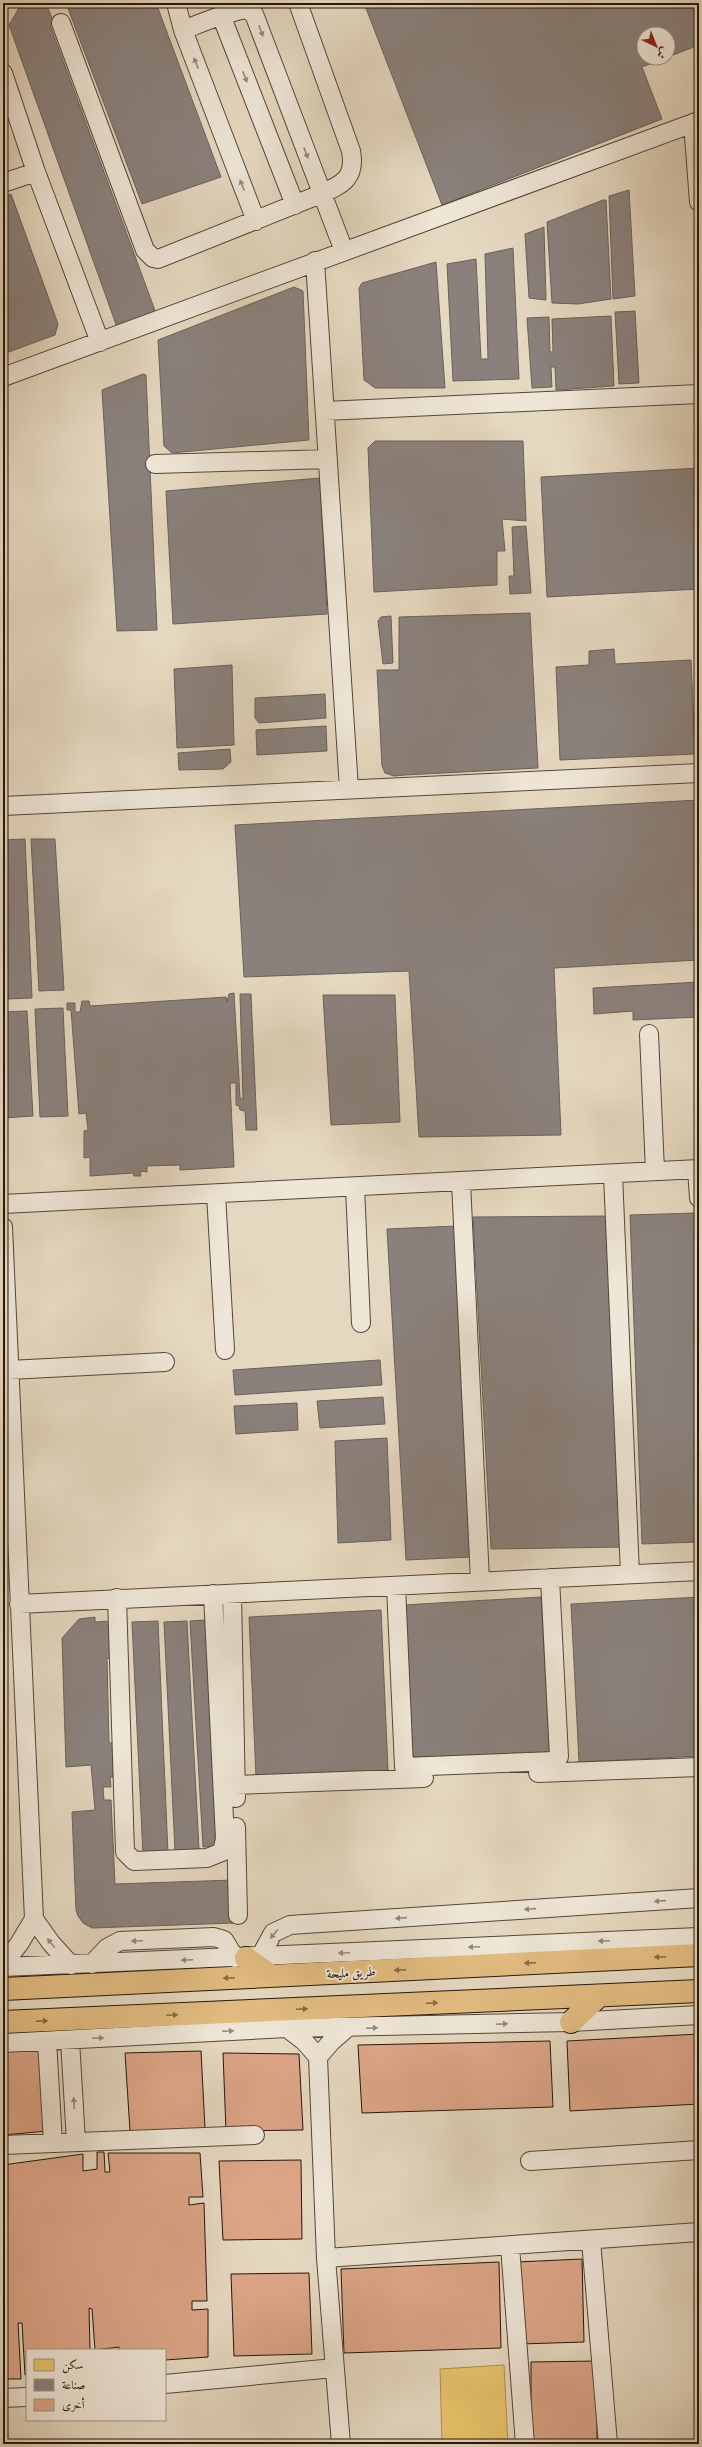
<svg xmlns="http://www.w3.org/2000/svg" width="702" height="2447" viewBox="0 0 702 2447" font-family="'IM FELL Double Pica',Amiri,serif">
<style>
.homes{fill:#e9c46a;stroke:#af904e}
.industry{fill:#8a817c;stroke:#6c615a}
.building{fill:#dca587;stroke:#27160b}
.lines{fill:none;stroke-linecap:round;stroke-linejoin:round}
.minor-casing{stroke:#564638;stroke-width:20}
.major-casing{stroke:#27160b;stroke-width:24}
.minor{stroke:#eee6d6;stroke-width:18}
.major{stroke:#e2bc80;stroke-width:22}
.oneway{fill:#94887b}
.oneway2{fill:#846946}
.labels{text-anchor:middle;stroke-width:4;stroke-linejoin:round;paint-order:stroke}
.street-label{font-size:13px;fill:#27160b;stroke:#eee6d6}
</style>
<rect width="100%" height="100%" fill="#e5d8c0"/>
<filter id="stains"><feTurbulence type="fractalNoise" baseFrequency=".005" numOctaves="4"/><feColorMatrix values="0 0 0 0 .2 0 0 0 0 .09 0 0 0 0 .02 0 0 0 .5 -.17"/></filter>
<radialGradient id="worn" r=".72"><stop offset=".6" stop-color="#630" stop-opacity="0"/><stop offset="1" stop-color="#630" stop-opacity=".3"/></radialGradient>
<path class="homes" d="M504,2365l4,79h-66l-2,-75z"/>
<path class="industry" d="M34,3h12l8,21 -4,1 107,291 -39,14 -109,-305 10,-17z
M66,3h90l65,174 -79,27z
M364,3h335v42l-31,12v-23h-24v24h21l-23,9 20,52 -220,86z
M629,190l6,106 -22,3 -4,-103z
M11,194l47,130 -3,11 -52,19v-157z
M603,200h3l5,99 -33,5 -26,-1 -5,-81z
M544,227l2,73 -17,-2 -4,-64z
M513,248l6,131 -66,2 -6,-117 29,-5 5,100h7l-3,-105z
M436,262l9,126h-70l-11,-8 -5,-92 3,-5z
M294,287l9,4 6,149 -137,13 -8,-7 -6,-106z
M635,311l4,72 -20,1 -4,-72z
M611,316l3,70 -58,4 -1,-23h-4l1,20 -20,1 -5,-70 22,-1 1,35h3l-1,-33z
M143,374l3,1 11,255 -40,1 -15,-241z
M375,441h148l3,80 -24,-2 3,32h-8v34l-123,7 -6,-144z
M699,468v121l-152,8 -6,-120z
M320,478l7,136 -154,10 -7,-133z
M526,526l5,67 -21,1 -1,-18h5l-2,-49z
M530,613l8,155 -133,7 -11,1 -9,-3 -3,-7 -5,-96h22v-53z
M391,616l2,47 -10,1 -5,-43 3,-4z
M614,649l1,15 76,-4 4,94 -135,6 -4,-93 33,-2v-14z
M232,665l2,80 -57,3 -3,-79z
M325,694l1,24 -67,5 -4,-5v-20z
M326,726l1,25 -70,4 -1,-25z
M230,749l1,13 -8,7 -44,1 -1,-17z
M699,800v160l-145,8 7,167 -142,2 -10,-166 -165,6 -9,-152z
M25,839l7,159 -24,1 -5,-159z
M31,839h24l9,151 -25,1z
M699,982v35l-66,3v-9l-39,3 -1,-26z
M234,993l6,105 3,1 -3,-105h11l6,136h-11l-1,-19 -5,-1 -1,-4 -3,-1v-22h-6l4,84 -54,3v-5l-33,1v6l-7,-1 1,5h-7l-1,-3 -43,3v-19l-6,1v-27l4,-1 -2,-17 -7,1 -8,-104h-4v-7h8v9h5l2,-11h7l1,5 136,-9 1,5 2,-8z
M323,995h72l5,127 -69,3z
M63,1008l5,108 -28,1 -5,-108z
M27,1011l6,105 -30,2v-106z
M696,1213l3,63v266l-57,2 -12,-329z
M609,1216l15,331 -133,2 -18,-332z
M457,1226l14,331 -65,3 -19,-331z
M380,1360l2,25 -147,10 -2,-25z
M383,1397l2,27 -65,4 -3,-27z
M297,1403l1,27 -62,4 -2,-28z
M387,1438l4,102 -53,3 -3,-102z
M541,1597l9,160 -138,8 -9,-160z
M699,1597v159l-120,6 -8,-158z
M381,1610l7,160 -132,7 -7,-160z
M95,1617v5l15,-1 2,38 -5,-1 2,85h6l2,34h-7l1,10h-8l1,13h7l4,84 119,-4 1,43 -143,5 -9,-5 -5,-7 -2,-6 -4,-98 23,-2 -4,-45 -25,2 -4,-129 17,-19z
M205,1620l13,226 -15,1 -13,-226z
M158,1621l10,233 -25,1 -11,-233z
M187,1621l12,228 -24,2 -11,-229z"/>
<path class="building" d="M699,2034v70l-129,7 -3,-70z
M550,2041l3,66 -191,6 -4,-68z
M40,2049l7,82 -44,4v-83z
M201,2051l4,78 -75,2 -5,-78z
M223,2053l76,1 4,76 -77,1z
M97,2152h7l1,20h5l-2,-19h92l3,44h-14v8l15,-2 3,98h-15v9l16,-1v48l-43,3v-10h-46v-3l-24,3 -3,-41 -3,-1 1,42h-63v25h-2l-3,-52h-4l3,56h-17l-1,-214 80,-11v17l14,-2z
M301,2160l1,79 -79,1 -4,-79z
M582,2259l2,83 -64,2 -3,-82z
M499,2262l2,86 -157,5 -3,-84z
M309,2273l3,81 -78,2 -3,-82z
M597,2361v83h-66v-82z"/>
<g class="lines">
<g class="minor-casing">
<path id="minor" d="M176,3l7,27 73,191
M221,15l74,190
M61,23l84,227 8,8 5,1 163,-65c22,-10 35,-16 30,-43l-53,-148
M183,30c21,-8 41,-17 63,-21l8,5 90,237
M3,73l33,99 64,170
M693,123l6,79
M3,183l33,-11
M315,261l34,528
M3,377l696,-256
M325,411l374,-17
M155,464l173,-5
M3,806l696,-33
M649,1034l6,137
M697,1169l2,29
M613,1174l17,400
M461,1182l19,399
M355,1187l6,136
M216,1194l9,156
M3,1204l696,-35
M3,1227l31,692 17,24 20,22
M9,1370l156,-8
M396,1586l8,181 151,-6 4,-4 -9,-179
M232,1594l4,204
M117,1598l8,254 9,9 73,-3 15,-6 3,-13 -12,-245
M19,1604l680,-33
M538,1773l161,-6
M235,1785l189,-7
M236,1827l2,88
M260,1957l13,-24 17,-8 409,-27
M3,1964l16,-20 15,-25
M92,1964l15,-16 13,-7 94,-4 10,3 11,18
M3,1967l696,-30
M287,2028l17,13 14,16 8,201 15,186
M70,2040l6,102
M47,2041l6,102
M3,2043l284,-15 284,-6 128,-7
M318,2057l13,-15 16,-14
M3,2145l252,-10
M530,2161l169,-11
M591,2240l17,204
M510,2246l15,198
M326,2258l373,-26
M165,2384l169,-16
M3,2398l24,-1"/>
</g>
<g class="major-casing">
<path id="major" d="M246,1958l25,18
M3,1989l696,-34
M3,2022l696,-31
M571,2022l28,-26"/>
</g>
<use href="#minor" class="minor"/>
<use href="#major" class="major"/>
</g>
<defs><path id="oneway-solid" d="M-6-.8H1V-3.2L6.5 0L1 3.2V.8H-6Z"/></defs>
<g class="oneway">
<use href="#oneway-solid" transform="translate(261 31) rotate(70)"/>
<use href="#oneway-solid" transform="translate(196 63) rotate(-111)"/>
<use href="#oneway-solid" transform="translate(245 77) rotate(69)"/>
<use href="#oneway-solid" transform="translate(306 153) rotate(70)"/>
<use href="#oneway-solid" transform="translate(242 185) rotate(-111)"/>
<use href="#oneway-solid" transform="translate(660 1901) rotate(176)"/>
<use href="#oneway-solid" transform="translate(530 1909) rotate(176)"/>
<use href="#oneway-solid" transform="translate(401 1918) rotate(176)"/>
<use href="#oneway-solid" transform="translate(274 1934) rotate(131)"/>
<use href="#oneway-solid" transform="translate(137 1941) rotate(177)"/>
<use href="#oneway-solid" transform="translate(604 1941) rotate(177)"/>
<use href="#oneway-solid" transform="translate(51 1943) rotate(-129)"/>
<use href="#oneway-solid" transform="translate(474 1947) rotate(177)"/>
<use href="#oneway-solid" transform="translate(344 1953) rotate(177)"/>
<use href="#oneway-solid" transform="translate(187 1960) rotate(177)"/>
<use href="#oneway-solid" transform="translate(502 2024) rotate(-2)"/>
<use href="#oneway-solid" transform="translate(372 2028) rotate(-2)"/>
<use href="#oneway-solid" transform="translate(228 2031) rotate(-3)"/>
<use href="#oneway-solid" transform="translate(98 2038) rotate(-3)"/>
<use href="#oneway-solid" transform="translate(74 2103) rotate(-93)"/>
</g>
<g class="oneway2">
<use href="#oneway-solid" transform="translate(660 1957) rotate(177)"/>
<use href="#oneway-solid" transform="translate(530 1963) rotate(177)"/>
<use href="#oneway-solid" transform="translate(400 1970) rotate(177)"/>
<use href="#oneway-solid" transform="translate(229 1978) rotate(177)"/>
<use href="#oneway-solid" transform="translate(432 2003) rotate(-2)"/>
<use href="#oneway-solid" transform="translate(302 2009) rotate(-2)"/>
<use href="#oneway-solid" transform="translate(172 2015) rotate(-3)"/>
<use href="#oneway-solid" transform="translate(42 2021) rotate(-3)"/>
</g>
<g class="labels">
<g class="street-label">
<text transform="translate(351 1972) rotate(-3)" y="5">طريق مليحة</text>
</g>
</g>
<rect width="702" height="2447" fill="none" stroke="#e5d8c0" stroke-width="16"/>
<rect x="4" y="4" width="694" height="2439" fill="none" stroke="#27160b" stroke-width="2"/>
<rect x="8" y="8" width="686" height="2431" fill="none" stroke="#27160b"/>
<rect x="26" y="2349" width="140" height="72" fill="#eee6d6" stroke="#9e9385"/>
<rect x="34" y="2359" width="20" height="12" fill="#e9c46a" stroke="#9e9385"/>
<text x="62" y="2369" font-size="12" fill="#27160b">سكن</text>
<rect x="34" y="2379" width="20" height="12" fill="#8a817c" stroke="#9e9385"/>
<text x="62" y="2389" font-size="12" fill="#27160b">صناعة</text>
<rect x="34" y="2399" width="20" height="12" fill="#dca587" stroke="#9e9385"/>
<text x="62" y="2409" font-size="12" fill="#27160b">أخرى</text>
<g transform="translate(656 46) rotate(137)"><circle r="19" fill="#eee6d6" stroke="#9e9385"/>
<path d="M0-3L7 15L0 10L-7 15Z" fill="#8f2418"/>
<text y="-6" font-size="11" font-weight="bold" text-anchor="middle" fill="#27160b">ش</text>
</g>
<rect width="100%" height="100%" filter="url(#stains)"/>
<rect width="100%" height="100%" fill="url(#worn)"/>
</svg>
